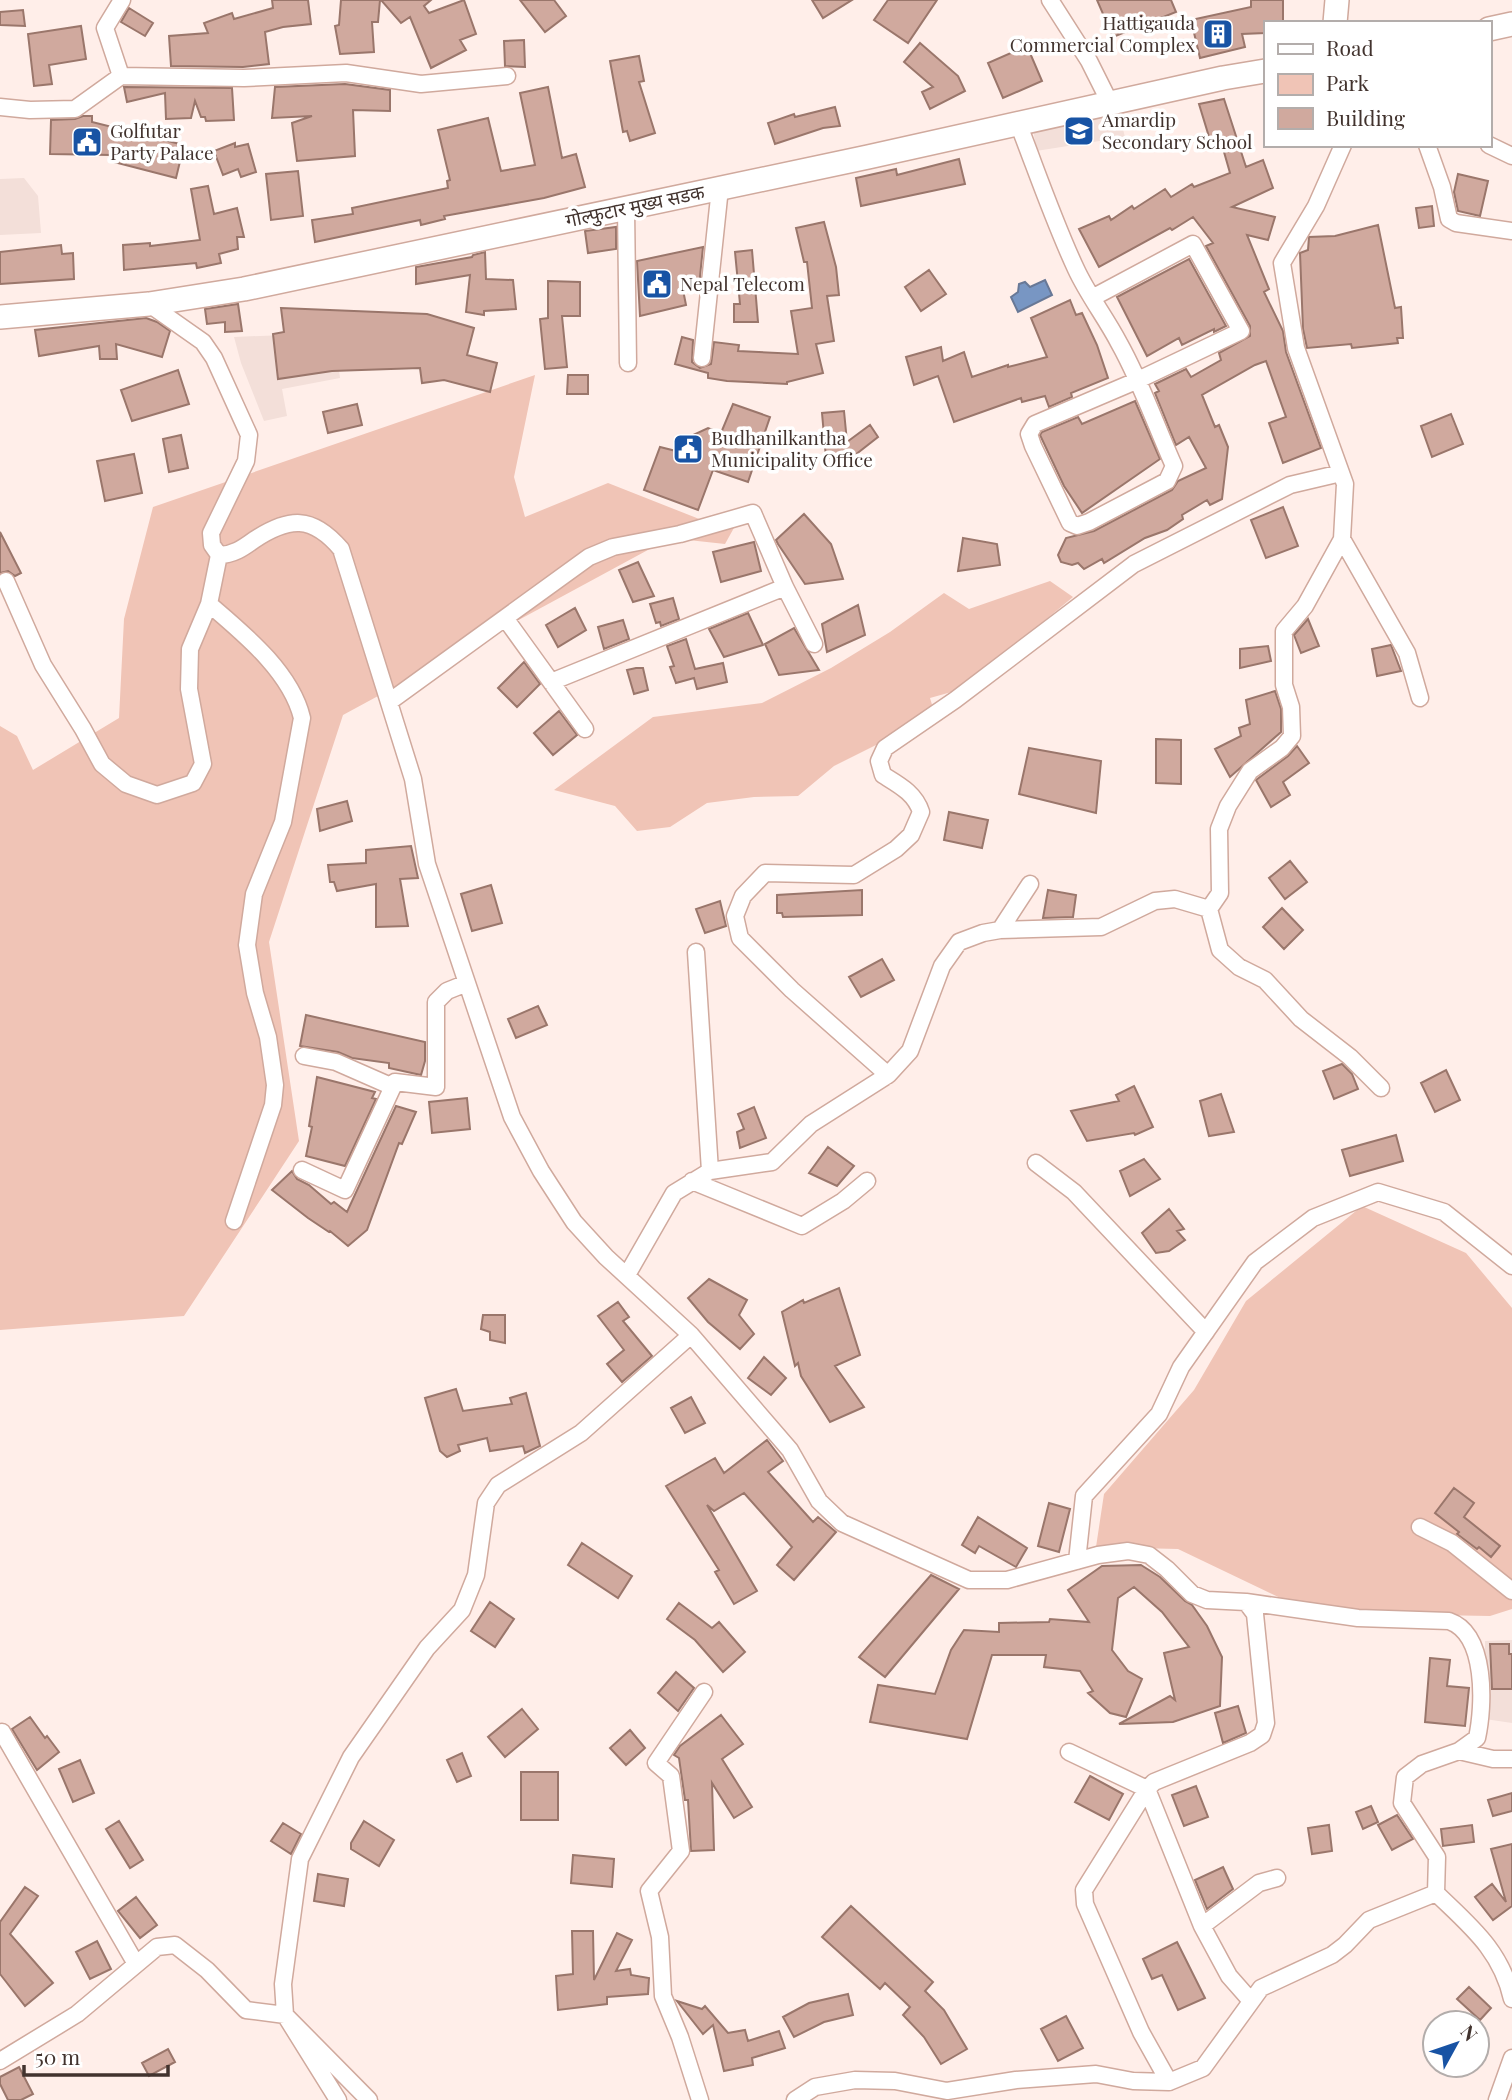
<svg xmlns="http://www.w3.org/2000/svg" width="1512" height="2100" viewBox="0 0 1512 2100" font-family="'Playfair Display','Noto Sans Devanagari',serif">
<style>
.built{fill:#f3dfd9}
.green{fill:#f0c4b6}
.water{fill:#7896c3;stroke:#687896;stroke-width:2}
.building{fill:#d0a99e;stroke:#9a766b;stroke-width:2}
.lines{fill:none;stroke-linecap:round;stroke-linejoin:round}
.street-casing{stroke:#d0a99d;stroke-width:19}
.secondary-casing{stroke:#d0a99d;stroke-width:26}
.street{stroke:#fff;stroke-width:16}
.secondary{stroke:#fff;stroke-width:23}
.labels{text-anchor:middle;stroke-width:7;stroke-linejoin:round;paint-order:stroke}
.poi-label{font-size:19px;fill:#42332e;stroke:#fff;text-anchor:start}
.street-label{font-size:19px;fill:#42332e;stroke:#fff}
</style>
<rect width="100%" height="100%" fill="#ffeee9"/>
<path class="built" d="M1119,114l6,23 -89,14 -3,-25z
M24,178l14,18 3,37 -41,2v-56z
M334,333l6,45 -58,11 5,27 -23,5 -23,-58 -7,-26z
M1512,1640v83l-27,-4v-78z"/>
<path class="green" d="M535,375l-21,102 11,40 83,-34 109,43h18l-10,18 -55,-6 -327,177 -74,227 30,199 -115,175 -184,14v-604l17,10 16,34 86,-52 5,-99 29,-112z
M1050,581l23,16 -111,92 -32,9 3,10 -51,34 -48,24 -36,30 -44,1 -47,6 -37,24 -33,4 -22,-25 -61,-16 99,-73 109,-14 69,-35 59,-36 54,-39 25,16z
M1362,1206l104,47 46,55v301l-22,7 -55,-1 -140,-10 -117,-56 -82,-2 8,-53 90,-104 52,-89z"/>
<path class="water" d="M1045,280l7,15 -34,17 -7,-15 7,-5 1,-8 6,-2 5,5z"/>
<path class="building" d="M272,0h36l3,24 -28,3 -18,5 4,32 -26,3 -72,-1 -2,-30 39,-3 -4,-10 28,-10 2,6 39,-11z
M341,0h39l-2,22h-6l2,30 -34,2 -5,-28 4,-1z
M381,0h50l-7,6 5,7 35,-13 12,34 -16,6 6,10 -35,18 -21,-51 -9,6z
M520,0h34l12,16 -21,16z
M812,0h40l-29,18z
M888,0h49l-29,43 -34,-23z
M1097,0h74l5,12 -63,25z
M1251,0h32v23h-18v10l-23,1 3,13 -45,11 -9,-38 60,-13z
M129,8l24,15 -8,13 -24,-14z
M23,10l2,16 -25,-1v-13z
M81,26l5,33 -37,6 3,19 -18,2 -6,-52z
M524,40l1,27 -20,-1 -1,-25z
M920,43l38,33 7,15 -35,18 -8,-17 11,-5 -29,-25z
M1027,46l15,35 -39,17 -15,-35z
M639,56l5,25 -5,1 16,51 -25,8 -3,-10 -4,1 -13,-71z
M345,84l45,6v21l-37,-1 2,46 -58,5 -5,-38 20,-7 -40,2 3,-31z
M124,87l108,1 2,32 -28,1 -1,-4h-4l-6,-16 -4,17 -25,1 -1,-26 -38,9z
M548,87l14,71 14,-4 9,33 -41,11 -100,18 1,3 -24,6 -1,-5 -105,22 -3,-22 41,-6 -1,-6 96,-20 -1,-7 3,-1 -12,-50 50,-12 13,53 34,-6 -15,-72z
M1224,99l22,68 17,-7 10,28 -41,19 43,10 -7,23 -21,-5 22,54 -5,3 19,39 3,21 35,96 -38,15 -14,-40 17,-6 -20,-56 -11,4 -53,30 13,32 4,-2 9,22 -6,52 -12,6 -3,-5 -25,15 1,4 -16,11 -22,8 -41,25 -2,-4 -18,10 -6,-6 -6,2 -11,-3 -3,-7 8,-17 28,-7 78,-41 6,-9 28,-13 -17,-31 -13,8 -21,-52 4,-2 -4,-7 31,-15 5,8 30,-17 -2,-7 31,-17v-10l-44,-80 7,-3 -20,-26 -21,13 -2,-2 -71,39 -20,-38 30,-13 2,4 21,-14 2,3 31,-20 6,8 21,-13 2,3 36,-14 -10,-35 -10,2 -11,-36z
M835,107l5,19 -17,2 -48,16 -7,-21 26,-9 1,3z
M83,116h9v6l92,23 -8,33 -66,-17 1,-6 -61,-1 1,-34 24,-1z
M235,143v4l13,-3 8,28 -15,5 -3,-8 -15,6 -9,-24z
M959,159l6,25 -104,22 -5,-28 40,-9 1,6z
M298,171l5,45 -32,4 -5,-46z
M1458,174l30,7 -8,35 -22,-5 -4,-19z
M208,186l6,28 23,-6 7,29h-7l1,12 -19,5 2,9 -24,5 -1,-5 -72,7 -1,-25 27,-2v3l50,-6 -9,-51z
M1432,206l2,20 -15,2 -3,-20z
M824,222l12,45 3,28 -12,1 7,45 -18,3 7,29 -36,9v2l-60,-3 -19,-3v-5l-33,-9 7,-27 11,3 -1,22 8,6 11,-4 3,-22 25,3 -1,6 60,3 -7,-43 21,-3 -5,-46h-3l-8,-34z
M1378,225l17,83 6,-1 2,31h-6l1,5 -46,5 -1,-4 -44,4 -4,-19 -3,-76 8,-3 1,-13 26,-1z
M616,227v22l-28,4 -3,-22z
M61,245l1,9 11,-1 1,26 -74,5v-32z
M703,247l-4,39 -17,-1 4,20 -46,11 -3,-55z
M752,250l6,72h-24v-18h6l-5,-52z
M485,252l1,27 27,1 3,29 -32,2v4l-18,-3 4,-37 -54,9v-17l56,-10 1,-2z
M1189,259l37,67 -12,6v-3l-32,16 -3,-7 -32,18 -30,-59z
M929,270l17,24 -25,17 -16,-24z
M548,281l32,1v34h-18l5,51 -22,2 -5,-50 8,-1z
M1070,300l6,15 6,-2 15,32 11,33 -37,15 1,4 -23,10 -4,-11 -23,6 -1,-4 -67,24 -16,-46 -24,9 -8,-28 35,-10 2,14 21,-9 8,25 36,-12v2l39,-10 -16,-39z
M238,304l4,27 -17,1v-10l-18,2 -2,-15z
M281,308l146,6 47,14 -7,27 30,8 -7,29 -46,-12 -22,3 -2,-15 -88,3 -54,8 -5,-45 11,-2z
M146,318l11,4 13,9 -8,26 -46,-13 1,15h-17l-1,-13 -60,10 -4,-26z
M178,370l11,34 -57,17 -11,-31z
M568,375h20v19h-21z
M1135,401l25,58 -78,54 -18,-27 -24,-51 2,-3 36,-15 4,7z
M357,404l5,21 -34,8 -5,-21z
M733,404l37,13 -22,65 -35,-12 -15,40 -54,-20 16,-43 24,6 7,-17 17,-8 13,5z
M844,411l3,31 23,-17 8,12 -23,18 -29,3 -4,-45z
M1451,414l12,30 -31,13 -11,-31z
M181,435l7,33 -19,4 -6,-33z
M134,454l8,39 -37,8 -8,-40z
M1283,507l15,39 -32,12 -15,-38z
M804,514l27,30 12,35 -38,5 -27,-40 -2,-4z
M0,532l21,41 -6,3 -7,-5 -8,2z
M963,538l34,6 3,21 -42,6z
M754,542l7,29 -40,11 -8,-30z
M638,562l16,34 -21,6 -14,-32z
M673,598l6,21 -18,7 -1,-4 -4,1 -6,-19z
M858,605l7,30 -38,17 -5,-28z
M575,608l11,22 -28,17 -12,-22z
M748,613l15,32 -39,12 -15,-28z
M1308,619l11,27 -18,7 -7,-18z
M623,620l6,19 -25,10 -6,-22z
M794,628l25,42 -40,5 -14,-31z
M686,639l9,30 28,-6 4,19 -30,7 -3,-11 -18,5 -6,-16 4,-1 -7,-20z
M1391,645l10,26 -24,5 -5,-27z
M1268,646l3,15 -31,7v-19z
M524,662l16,22 -23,23 -19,-19z
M636,668h7l5,22 -14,4 -7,-24z
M1275,691l6,18v23l-51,45 -15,-28 26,-13 -2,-8 11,-4 -4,-24z
M559,711l18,24 -24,20 -19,-22z
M1156,739l25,1v44l-25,-1z
M1297,746l12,17 -26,19 7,13 -19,12 -15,-27 32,-24z
M1029,748l72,13 -5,52 -77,-19z
M347,801l5,20 -32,10 -3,-22z
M949,812l39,8 -6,28 -38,-8z
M411,846l7,32 -18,1 8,47 -32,1v-43l-39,7 -3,-9h-4l-2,-17 38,-2v-13z
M1290,861l17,21 -22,17 -16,-21z
M491,885l11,38 -30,8 -11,-37z
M862,890v25l-79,2 -1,-4h-5v-18z
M1048,890l28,5 -3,22 -30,1z
M720,901l6,25 -21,7 -9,-24z
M1282,908l21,22 -19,19 -21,-22z
M882,959l12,21 -33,17 -12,-20z
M538,1006l9,19 -31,13 -8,-19z
M306,1015l119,27v19l-4,14 -32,-7v-5l-37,-5 -14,-6 -38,-6z
M1342,1064l10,10 6,15 -24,10 -11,-28z
M1446,1070l14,30 -25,12 -14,-29z
M317,1077l58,15 -3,6 4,1 -31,67 -39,-10 6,-29 -3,-1z
M1134,1086l19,41 -18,8 -1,-2 -47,8 -16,-30 48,-10 -3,-6z
M1221,1094l13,38 -25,4 -9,-35z
M467,1098l3,31 -38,4 -3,-31z
M396,1106l20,6 -14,32 -3,-1 -32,87 -19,16 -18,-15 -1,1 -21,-14 -36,-28 20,-19 5,8 12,6 22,19 3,-2 13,10z
M754,1107l12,31 -26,10 -3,-16 7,-3 -6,-15z
M1396,1135l7,26 -53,15 -8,-26z
M828,1147l26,19 -17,20 -28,-13z
M1144,1159l16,20 -30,17 -10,-25z
M1169,1209l15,20 -7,2 8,9 -16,11 -13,2 -14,-20z
M709,1279l38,21 -8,15 15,19 -14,15 -32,-27 -20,-24z
M839,1288l21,67 -25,11 29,41 -34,15 -29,-46 -3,-13 -3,3 -13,-54 21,-12 1,3z
M618,1302l11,15 -6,4 29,35 -30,26 -15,-18 17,-14 -26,-34z
M483,1315h22v28l-15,-3v-8l-9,-3z
M764,1357l22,21 -15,17 -23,-17z
M456,1389l7,22 49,-7 -2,-6 16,-5 14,53 -15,7 -2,-7 -33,5 -3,-13 -29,7 2,6 -13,6 -7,-6 -15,-53z
M691,1397l14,26 -20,10 -14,-25z
M767,1440l16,21 -15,11 45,50 5,-5 18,15 -42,48 -17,-15 15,-18 -48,-54 -30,18 -7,-6 50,86 -23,13 -19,-32 4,-2 -53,-84 49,-28 9,15z
M1454,1488l20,15 -10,14 36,29 -9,11 -12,-10 -2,2 -20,-15 2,-2 -24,-19z
M1049,1503l21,6 -11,43 -21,-6z
M978,1517l49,31 -11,19 -37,-21 -4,7 -13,-8z
M582,1543l50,33 -14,22 -50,-33z
M1141,1565l19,12 25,24 7,4 15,21 15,31 -2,49 -47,16 -54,2 51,-28 5,4 -11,-47 25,-6 -27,-35 -28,-25 -16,11 -6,52 16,21 14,8 -16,38 -16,-4 -22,-20 5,-2 -13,-20 -36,-4 2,-12h-54l-25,84 -97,-17 8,-37 57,9 16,-44 13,-20 35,2v-9l50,-1 1,-3 39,3 -21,-32 34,-24z
M931,1575l28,14 -74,88 -26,-20z
M490,1602l24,17 -19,28 -24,-16z
M679,1603l33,25 7,-6 26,30 -22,20 -28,-32 -28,-21z
M1490,1644h19v10h3v35h-20z
M1430,1658l20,2 -3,26 22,2 -4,38 -40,-4z
M676,1672l18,16 -16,23 -20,-18z
M1238,1706l8,27 -23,10 -8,-30z
M522,1709l16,20 -33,28 -17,-20z
M721,1715l22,29 -21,15 30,48 -18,11 -22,-35 2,67 -23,1 -3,-51h-3l-6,-42 -5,-3 6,-9z
M30,1717l15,21 2,-2 12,16 -22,18 -25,-41z
M630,1730l15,18 -19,17 -16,-17z
M462,1753l9,23 -14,6 -10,-22z
M80,1760l14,33 -21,9 -14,-33z
M521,1772h37v48h-37z
M1090,1776l33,18 -14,26 -34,-18z
M1196,1786l12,31 -24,9 -12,-31z
M1512,1793v18l-19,5 -5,-16z
M1371,1806l7,16 -15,7 -7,-17z
M1397,1815l16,24 -21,11 -14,-25z
M119,1821l24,39 -13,8 -24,-39z
M364,1821l30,19 -15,26 -28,-17v-6z
M283,1823l18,11 -10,20 -20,-13z
M1329,1825l3,26 -20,3 -4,-26z
M1472,1825l2,17 -31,4 -2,-17z
M1512,1844v62l-19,14 -18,-23 17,-13 14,18 -15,-53z
M573,1855l41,4 -2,28 -41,-4z
M1223,1867l10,22 -26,20 -12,-29z
M318,1874l30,5 -4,27 -30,-5z
M25,1887l13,9 -28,38 43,49 -28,23 -25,-32v-52z
M136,1897l21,28 -17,13 -22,-27z
M851,1906l82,76 -8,9 19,19 23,39 -26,15 -17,-27 -21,-22 7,-8 -25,-24 -5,6 -58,-52z
M572,1931h21l1,49 23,-47 15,7 -16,31 14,-2 1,6 18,3 -1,16 -41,3v7l-49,6 -2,-34 17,-2z
M97,1941l14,28 -21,10 -14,-27z
M1177,1942l28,56 -27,12 -16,-35 -10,4 -9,-20z
M1469,1987l22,21 -11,12 -23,-21z
M848,1994l5,21 -29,7 -30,15 -11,-20 26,-14z
M677,2001l25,8 3,-3 23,27 17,-3 3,11 31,-10 6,17 -33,10 1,7 -29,6 -11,-46 -10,9z
M1066,2016l17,32 -25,13 -17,-32z
M168,2049l7,13 -26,14 -7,-13z
M19,2067l14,27 -12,6h-13l-8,-16v-7z"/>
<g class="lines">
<g class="street-casing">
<path id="street" d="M1050,0l39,61 21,42
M121,76l123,2 102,-5 75,11 86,-8
M0,107l30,3 45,-1 46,-33 -16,-48 17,-28
M1018,123c19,49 36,99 58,146 12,26 30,49 43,74 22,39 37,83 55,123l-7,15 -78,41 -12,4 -7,-3 -37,-77 -4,-12 6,-10 101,-43 105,-50 -48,-87 -101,54
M1427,145l15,42 7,32 7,4 56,8
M1489,145l23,11
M626,208l2,155
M149,304l54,38 11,16 35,77 -3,26 -35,72 1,12 7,10
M702,358l18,-170
M1342,539l65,114 13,45
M219,555c14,0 24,-7 35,-15 35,-23 58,-25 87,9l72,230 14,85 85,253 29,54 33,51 32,35 85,78 99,115 29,51 23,22 127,57h38l91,-25 30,-4 21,4 18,14 25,25 15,6 39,2 9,12 11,109 -4,12 -12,8 -96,39 -7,7 -63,101 1,14 56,128 28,50 34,-14 58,-80 71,-33 13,-10 24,-25 67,-27c34,33 65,57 76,106
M6,581l37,84 40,64 19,35 24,20 31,11 36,-12 10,-19 -14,-75 1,-40 19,-45 10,-49
M209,604c35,30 82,68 93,114l-19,104 -29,72 -7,51 8,48 13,44 7,48 -2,20 -39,116
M505,618l80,111
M551,682l234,-95
M389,702l200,-145 24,-10 67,-13 73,-21 32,74 29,57
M1209,909l11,41 19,17 26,13 36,39 49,38 31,31
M1000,930l101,-3 54,-26 20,-2 34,10 11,-16 -1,-64 9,-23 22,-35 32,-23 10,-12 -1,-29 -7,-22v-54l21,-25 37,-67 3,-55 -49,-136 -14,-85 34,-57 27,-61
M304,1056l32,6 57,25
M888,1075l22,-24 32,-85 17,-24 24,-9 17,-3 30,-46
M1036,1163l38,29 132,140
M302,1170l43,20 50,-108 41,5v-85l11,-11 20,-8
M710,1171l62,-9 39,-38 77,-49 -96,-85 -52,-52 -5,-22 8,-20 22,-23 89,2 42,-26 15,-14 10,-23c-6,-19 -22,-27 -38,-37l-4,-14 6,-13 70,-48 179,-136 156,-79 51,-12
M692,1181l110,45 41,-25 24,-20
M627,1275l47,-82 36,-22 -14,-219
M1420,1527l32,16 60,48
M1077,1561l7,-65 75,-82 22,-47 74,-105 58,-44 65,-26 66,20 68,54
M1246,1602l112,16 91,3c38,13 35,85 28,117l-18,13 -37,13 -17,13 -3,26 35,54 -1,36
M0,1734l2,-2 134,232
M1459,1751l34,8h19
M1069,1752l78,37 55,137
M1251,2001l-22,-25 -27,-50 57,-43 18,-5
M0,2061l77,-47 80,-67 18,-2 32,25 39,40 39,5 84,85
M338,2100l-53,-85 -2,-31 17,-125 51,-102 76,-109 35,-38 14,-35 10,-72 12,-18 83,-52 110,-98
M700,2100l-20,-63 -17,-41 -3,-59 -11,-46 32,-40 -10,-75 -15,-13 48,-71
M795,2100l20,-13 40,-7 40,1 52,10 69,-11 80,-6 37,7 36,1
M1497,2100l15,-42"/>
</g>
<g class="secondary-casing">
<path id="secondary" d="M1335,23l2,-23
M1489,29l23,-5
M0,317l149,-13 95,-15 624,-132 355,-79 42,-7"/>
</g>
<use href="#street" class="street"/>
<use href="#secondary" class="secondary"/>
</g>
<defs>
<g id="building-square" transform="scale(1.575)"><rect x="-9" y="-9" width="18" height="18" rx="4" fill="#1853a4" stroke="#fff"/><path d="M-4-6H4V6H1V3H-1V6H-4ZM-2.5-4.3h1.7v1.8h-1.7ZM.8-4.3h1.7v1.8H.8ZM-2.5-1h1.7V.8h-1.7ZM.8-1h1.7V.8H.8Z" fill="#fff"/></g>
<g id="school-square" transform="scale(1.575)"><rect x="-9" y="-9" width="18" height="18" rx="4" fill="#1853a4" stroke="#fff"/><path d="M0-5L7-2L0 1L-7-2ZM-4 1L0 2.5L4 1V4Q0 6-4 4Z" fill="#fff"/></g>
<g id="civic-square" transform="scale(1.575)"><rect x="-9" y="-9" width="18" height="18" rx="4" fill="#1853a4" stroke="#fff"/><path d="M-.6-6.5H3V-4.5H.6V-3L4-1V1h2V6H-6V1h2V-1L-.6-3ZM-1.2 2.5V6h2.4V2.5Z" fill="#fff"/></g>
</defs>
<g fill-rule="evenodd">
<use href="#building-square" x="1218" y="34"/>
<use href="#school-square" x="1079" y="131"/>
<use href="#civic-square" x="87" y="142"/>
<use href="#civic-square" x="657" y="284"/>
<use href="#civic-square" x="688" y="449"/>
</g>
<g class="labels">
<g class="poi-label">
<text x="1195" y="30" text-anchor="end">Hattigauda<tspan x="1195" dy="22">Commercial Complex</tspan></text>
<text x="1102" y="127">Amardip<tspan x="1102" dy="22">Secondary School</tspan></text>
<text x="110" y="138">Golfutar<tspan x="110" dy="22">Party Palace</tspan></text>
<text x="680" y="291">Nepal Telecom</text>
<text x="711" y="445">Budhanilkantha<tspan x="711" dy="22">Municipality Office</tspan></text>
</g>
<g class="street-label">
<text transform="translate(635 206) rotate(-12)" y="7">गोल्फुटार मुख्य सडक</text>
</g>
</g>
<rect x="1264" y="21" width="228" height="126" fill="#ffffff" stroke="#b3adab" stroke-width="2"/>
<rect x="1278" y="44" width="35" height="10" fill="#ffffff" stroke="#b3adab" stroke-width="2"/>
<text x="1326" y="56" font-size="21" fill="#42332e">Road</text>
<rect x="1278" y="74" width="35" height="21" fill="#f0c4b6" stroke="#b3adab" stroke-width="2"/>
<text x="1326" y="91" font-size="21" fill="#42332e">Park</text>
<rect x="1278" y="108" width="35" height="21" fill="#d0a99e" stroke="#b3adab" stroke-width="2"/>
<text x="1326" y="126" font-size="21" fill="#42332e">Building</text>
<g transform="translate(1456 2044) rotate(50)"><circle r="33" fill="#ffffff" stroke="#b3adab" stroke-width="2"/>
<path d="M0-5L12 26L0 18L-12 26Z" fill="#1853a4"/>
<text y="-10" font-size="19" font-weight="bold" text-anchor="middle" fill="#42332e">N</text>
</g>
<path d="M24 2065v10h144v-10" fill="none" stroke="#42332e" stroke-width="3.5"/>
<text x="35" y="2065" font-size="21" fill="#42332e" stroke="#ffffff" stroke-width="5" paint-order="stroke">50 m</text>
</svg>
